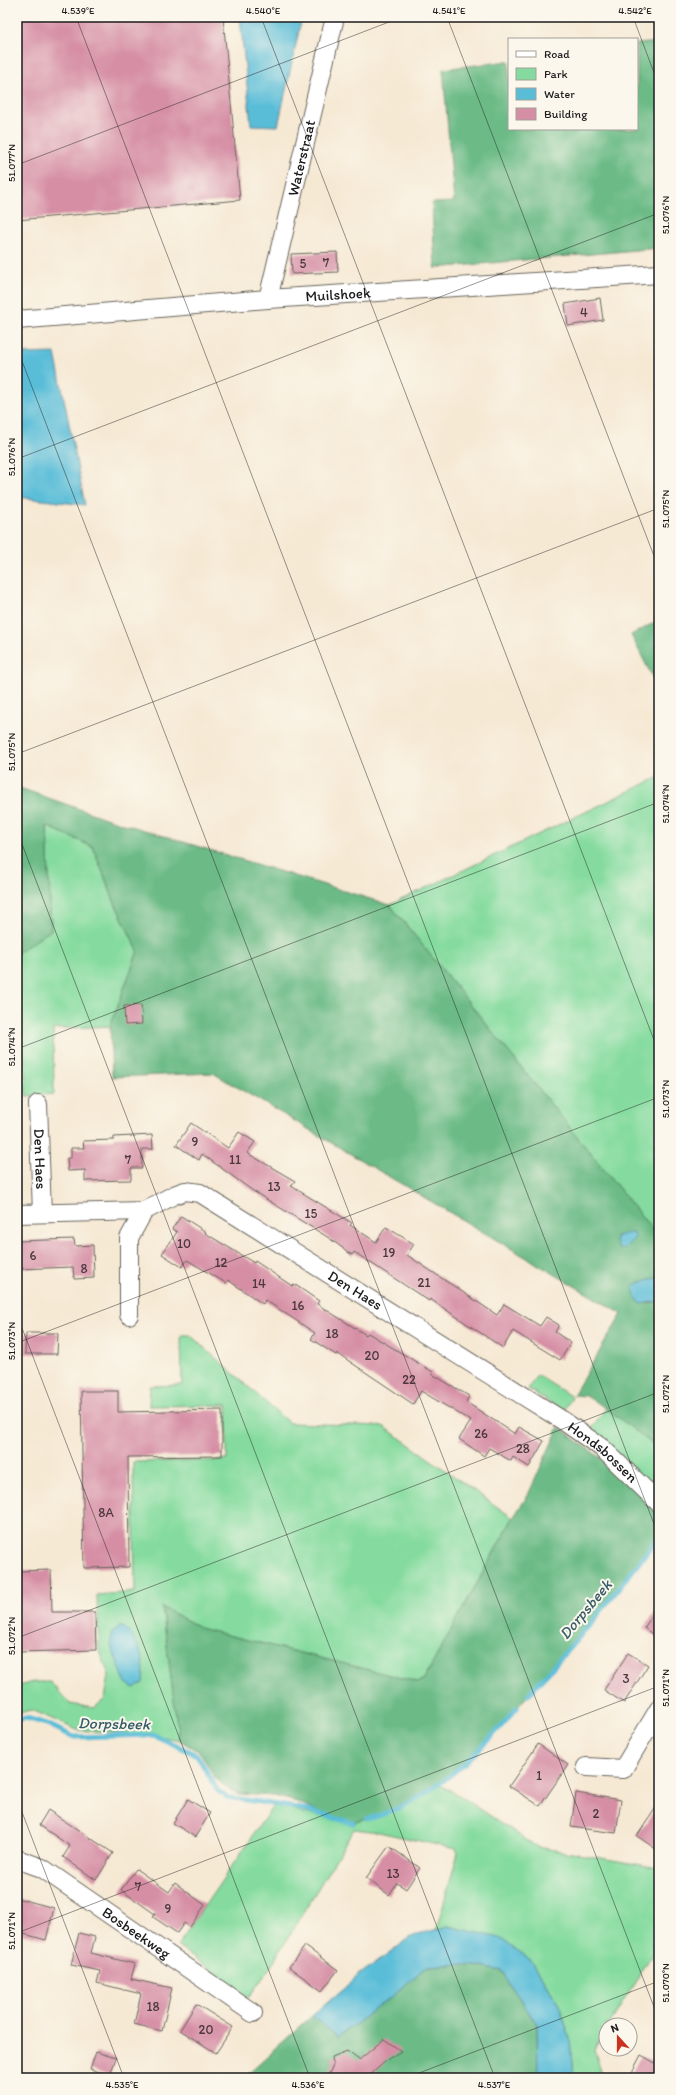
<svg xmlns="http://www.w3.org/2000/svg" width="676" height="2095" viewBox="0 0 676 2095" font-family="Itim,sans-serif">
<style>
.green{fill:#85db9f;stroke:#507c5e}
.forest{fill:#6cbb86;stroke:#446c51}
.water{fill:#5abdd8;stroke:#3b6c7a}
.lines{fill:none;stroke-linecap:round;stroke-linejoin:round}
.stream{stroke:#5abdd8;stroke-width:5}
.building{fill:#d68ea5}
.street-casing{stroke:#68645c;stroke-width:20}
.street{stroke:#fff;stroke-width:18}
.ticks{fill:none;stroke:#1c1c1c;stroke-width:1;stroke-opacity:0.45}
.labels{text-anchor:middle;stroke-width:4;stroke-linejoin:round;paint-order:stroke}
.number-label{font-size:13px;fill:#4a383e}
.street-label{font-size:15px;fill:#1c1c1c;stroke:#fbf7ec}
.water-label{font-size:16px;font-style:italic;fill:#355c67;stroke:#fbf7ec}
.neatline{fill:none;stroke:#1c1c1c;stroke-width:1.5}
.ticks-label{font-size:10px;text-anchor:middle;fill:#1c1c1c}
</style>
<rect width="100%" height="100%" fill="#fbf7ec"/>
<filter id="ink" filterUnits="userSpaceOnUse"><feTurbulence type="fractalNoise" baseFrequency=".025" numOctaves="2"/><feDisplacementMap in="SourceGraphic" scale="8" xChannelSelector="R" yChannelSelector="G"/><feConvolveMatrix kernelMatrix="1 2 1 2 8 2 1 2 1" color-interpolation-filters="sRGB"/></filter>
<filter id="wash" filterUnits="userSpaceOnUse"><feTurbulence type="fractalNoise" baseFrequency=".012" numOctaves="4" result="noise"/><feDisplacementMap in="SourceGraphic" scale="16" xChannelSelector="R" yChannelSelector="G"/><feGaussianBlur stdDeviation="0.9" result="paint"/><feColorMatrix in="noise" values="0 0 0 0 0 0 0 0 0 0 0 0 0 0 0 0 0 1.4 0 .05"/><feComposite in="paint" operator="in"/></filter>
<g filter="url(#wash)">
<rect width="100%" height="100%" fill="#f6e9d4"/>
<path class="green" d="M659,777v461l-269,-333z
M47,826l46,21 21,54 24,50 -28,75 -57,3 1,65 -28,2 -3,-65 -6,-1v-77l34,-23z
M181,1335h9l99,88 94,3 130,92 -89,161 -6,3 -215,-53 -41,-22 17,133 -25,-5 -77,-5 -45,-20 -14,3 1,-27 14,-4h17l20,22 24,4 11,-9 4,-24 -10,-26 -2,-54 38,-3 -2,-130 94,-2v-55l-78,1 1,-20 32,-1z
M537,1375l35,22 -8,14 -36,-22z
M606,1408l53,41v40l-2,2 -66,-62z
M438,1784l24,13 75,50 122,21v75l-50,82h-3v5l-12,19 9,29h-30l-3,-39 -11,-35 -27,-42 -84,-36 -12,4 22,-77 -2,-4 -77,-17 -25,-3 -86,142 -20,27 -71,-52 98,-143 29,10 49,9 71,-28z"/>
<path class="forest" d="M659,42v206l-224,20 -3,-65 22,-1 -11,-133 66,-8v68h128v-85z
M659,620v70l-28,-55z
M17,787l91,32 282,86 269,333v40l-9,1 -3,25 12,-3v148l-53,-41 -20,-12 -13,-1 49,-81 -409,-241 -101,4 -2,-51 28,-75 -24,-50 -21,-54 -46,-21 4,104 -34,23z
M559,1427l71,53 29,33v24l-66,84 -99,113 -57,51 -55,30 -29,8 -25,-7 -31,-14 -23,-6 -34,-2 -12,-5 -13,-11 -15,-26 -21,-12 -17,-133 41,22 215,53 6,-3 89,-161 15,-23z
M465,1964l36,7 36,53 1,54h-284l-6,-5 64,-57 26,21 53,-40 36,-31z"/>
<path class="water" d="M240,17h62l-24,109 -27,-1z
M55,353l30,152 -68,-8v-143z
M628,1233h6l1,5 -11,11h-5l-4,-8 2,-5z
M659,1278v23l-18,3 -7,-9v-10l16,-6z
M121,1625c19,16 25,34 22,58l-9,5 -9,-6 -14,-37v-11z
M448,1926l52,12 32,24 27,42 11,35 3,39h-35l-1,-54 -36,-53 -36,-7 -38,2 -36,31 -53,40 -26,-21 47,-41 51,-38z"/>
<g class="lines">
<path class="stream" d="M528,1695l65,-74 66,-84
M17,1720l9,-2 21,6 27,13 80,-2 43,20 21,36 9,6 71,11 55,15
M367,1819c61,-15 111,-65 150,-111"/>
</g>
<g id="blocks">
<path class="building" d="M17,17h206l17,183 -223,20z
M337,252l1,20 -46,2 -1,-20z
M600,298l3,22 -35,6 -3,-22z
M141,1005l1,19 -17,1 -1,-19z
M191,1123l37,25 11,-16 16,10 -8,11 48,28 -4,5 61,37 -2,2 26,17 10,-15 28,17 -7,11 90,60 7,-11 36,22 6,-9 13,8 -4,7 16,11 -11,17 -47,-29 -10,17 -73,-49 -1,2 -75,-49 -2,3 -23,-17 -76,-47 -51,-37 -3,6 -23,-15z
M152,1135l1,14h-11v19h-11v12l-46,1v-11l-17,1 -1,-13h4v-10h13l-1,-7 31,-1v-3z
M181,1216l25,16 -1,1 49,30 1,-2 37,25 2,-2 25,17 -2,3 49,31 2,-2 65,39 -1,2 37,22 -3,6 49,32 4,-7 25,14 -15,26 -16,-10 -2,4 -22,-13 -5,8 -25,-17 12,-18 -50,-30 -8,13 -76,-51 -1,2 -25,-16 4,-6 -50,-33 -2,4 -35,-24 -2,3 -39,-23 -5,7 -20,-13 15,-22 -5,-3z
M74,1239l1,7 18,-1 1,33 -20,1 -1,-12 -55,2 -1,-28z
M26,1333h32l-1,21h-32z
M81,1391h37v21l104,-2v46l-94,1 1,110 -45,1z
M51,1570l1,42h43l1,38 -79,2v-81z
M659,1606v33l-15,-11z
M628,1653l20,12 -24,38 -20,-13z
M538,1744l30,21 -28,41 -31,-20z
M576,1793l45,7 -5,33 -45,-6z
M188,1799l22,14 -15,24 -22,-14z
M659,1803v48l-22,-15z
M48,1810l65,43 -17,27 -33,-23 7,-11 -31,-21z
M389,1846l31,22 -14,21 -9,-6 -8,12 -23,-17z
M136,1869l33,23 6,-9 30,22 -15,22 -6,-4 -7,10 -24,-16 2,-3 -34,-24z
M17,1898l37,10 -8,32 -29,-8z
M79,1933l16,4 -4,16 44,11 -4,15 41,9 -10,43 -28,-7 7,-30 -44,-11 3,-12 -29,-6z
M305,1946l33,24 -16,21 -33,-24z
M196,2004l37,23 -17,26 -36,-23z
M384,2039l17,12 -13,8 -21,19h-40l6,-13 -1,-8 15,-6 12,9z
M96,2052l20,6 -6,17 -20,-6z
M641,2055l18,10v13h-30z"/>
</g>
</g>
<g filter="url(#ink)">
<use href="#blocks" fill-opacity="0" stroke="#68645c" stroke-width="1"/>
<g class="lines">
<g class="street-casing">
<g id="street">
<path id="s1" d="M268,299l67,-282"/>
<path id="s2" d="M17,320l251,-21 391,-25"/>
<path id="s3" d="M38,1104l4,109"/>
<path id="s4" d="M17,1214l127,-3 30,-16 11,-4 15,2 362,227 40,28 57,55"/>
<path d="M129,1315v-77l15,-27"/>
<path d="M586,1767l37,2 36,-60"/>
<path id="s5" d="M17,1859l25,9 211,145"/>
</g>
</g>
<use href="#street" class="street"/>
</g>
</g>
<path class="ticks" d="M76,17l583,1520M261,17l398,1036M447,17l212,552M633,17l26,69M17,165l385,-148M17,348l642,1672M17,459l642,-246M17,754l642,-246M17,831l478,1247M17,1049l642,-247M17,1315l293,763M17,1343l642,-246M17,1638l642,-246M17,1799l107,279M17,1933l642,-247M406,2078l253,-97"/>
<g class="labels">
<g class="number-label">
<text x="326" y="267">7</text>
<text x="303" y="268">5</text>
<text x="584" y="317">4</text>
<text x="195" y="1146">9</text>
<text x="128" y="1164">7</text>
<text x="235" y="1164">11</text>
<text x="274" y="1191">13</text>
<text x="311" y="1218">15</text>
<text x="184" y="1248">10</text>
<text x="389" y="1257">19</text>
<text x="33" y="1260">6</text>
<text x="221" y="1267">12</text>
<text x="84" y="1273">8</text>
<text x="424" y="1287">21</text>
<text x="259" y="1288">14</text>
<text x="298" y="1310">16</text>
<text x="332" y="1338">18</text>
<text x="372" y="1360">20</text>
<text x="409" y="1384">22</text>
<text x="481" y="1438">26</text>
<text x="523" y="1453">28</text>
<text x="106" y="1517">8A</text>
<text x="626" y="1683">3</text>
<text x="539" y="1780">1</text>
<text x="596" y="1818">2</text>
<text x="393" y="1878">13</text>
<text x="138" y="1891">7</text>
<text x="168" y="1913">9</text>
<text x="153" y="2011">18</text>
<text x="206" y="2034">20</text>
</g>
<g class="street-label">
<text dy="5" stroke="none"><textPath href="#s1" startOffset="145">Waterstraat</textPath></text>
<text dy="5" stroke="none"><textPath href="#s2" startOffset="322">Muilshoek</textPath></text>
<text dy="5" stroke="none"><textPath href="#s3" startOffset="55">Den Haes</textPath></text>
<text dy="5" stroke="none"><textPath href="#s4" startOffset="371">Den Haes</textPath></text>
<text dy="5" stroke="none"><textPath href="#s4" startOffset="667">Hondsbossen</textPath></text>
<text dy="5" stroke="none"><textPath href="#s5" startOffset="141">Bosbeekweg</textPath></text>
</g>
<g class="water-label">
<text transform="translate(585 1609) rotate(-50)" y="6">Dorpsbeek</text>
<text transform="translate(114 1723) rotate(1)" y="6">Dorpsbeek</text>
</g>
</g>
<rect width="676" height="2095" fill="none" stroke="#fbf7ec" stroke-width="44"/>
<rect x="508" y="38" width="130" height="92" fill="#fbf7ec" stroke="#a29f99"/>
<rect x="516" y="51" width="20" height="6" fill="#ffffff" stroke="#a29f99"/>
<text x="544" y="58" font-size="12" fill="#1c1c1c">Road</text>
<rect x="516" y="68" width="20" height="12" fill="#85db9f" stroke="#a29f99"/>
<text x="544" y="78" font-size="12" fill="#1c1c1c">Park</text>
<rect x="516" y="88" width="20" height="12" fill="#5abdd8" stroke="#a29f99"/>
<text x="544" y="98" font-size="12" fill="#1c1c1c">Water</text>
<rect x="516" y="108" width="20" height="12" fill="#d68ea5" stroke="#a29f99"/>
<text x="544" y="118" font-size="12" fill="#1c1c1c">Building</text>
<g transform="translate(618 2037) rotate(339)"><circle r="19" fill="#fbf7ec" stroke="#a29f99"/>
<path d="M0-3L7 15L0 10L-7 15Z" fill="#c8321e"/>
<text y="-6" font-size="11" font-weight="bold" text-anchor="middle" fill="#1c1c1c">N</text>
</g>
<rect x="22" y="22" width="632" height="2051" class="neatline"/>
<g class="ticks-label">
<text x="78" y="14">4.539°E</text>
<text x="263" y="14">4.540°E</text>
<text x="449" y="14">4.541°E</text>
<text x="635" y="14">4.542°E</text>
<text transform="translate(11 163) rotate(-90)" y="4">51.077°N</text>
<text transform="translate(665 215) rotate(-90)" y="4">51.076°N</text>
<text transform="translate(11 457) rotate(-90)" y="4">51.076°N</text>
<text transform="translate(665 509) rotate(-90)" y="4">51.075°N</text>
<text transform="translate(11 752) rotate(-90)" y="4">51.075°N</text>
<text transform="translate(665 804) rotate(-90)" y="4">51.074°N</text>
<text transform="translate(11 1047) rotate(-90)" y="4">51.074°N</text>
<text transform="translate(665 1099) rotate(-90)" y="4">51.073°N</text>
<text transform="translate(11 1341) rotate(-90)" y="4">51.073°N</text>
<text transform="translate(665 1394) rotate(-90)" y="4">51.072°N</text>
<text transform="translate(11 1636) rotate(-90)" y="4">51.072°N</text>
<text transform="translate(665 1688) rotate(-90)" y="4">51.071°N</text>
<text transform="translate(11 1931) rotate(-90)" y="4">51.071°N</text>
<text transform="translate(665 1983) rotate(-90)" y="4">51.070°N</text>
<text x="122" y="2088">4.535°E</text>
<text x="308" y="2088">4.536°E</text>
<text x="494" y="2088">4.537°E</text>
</g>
</svg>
